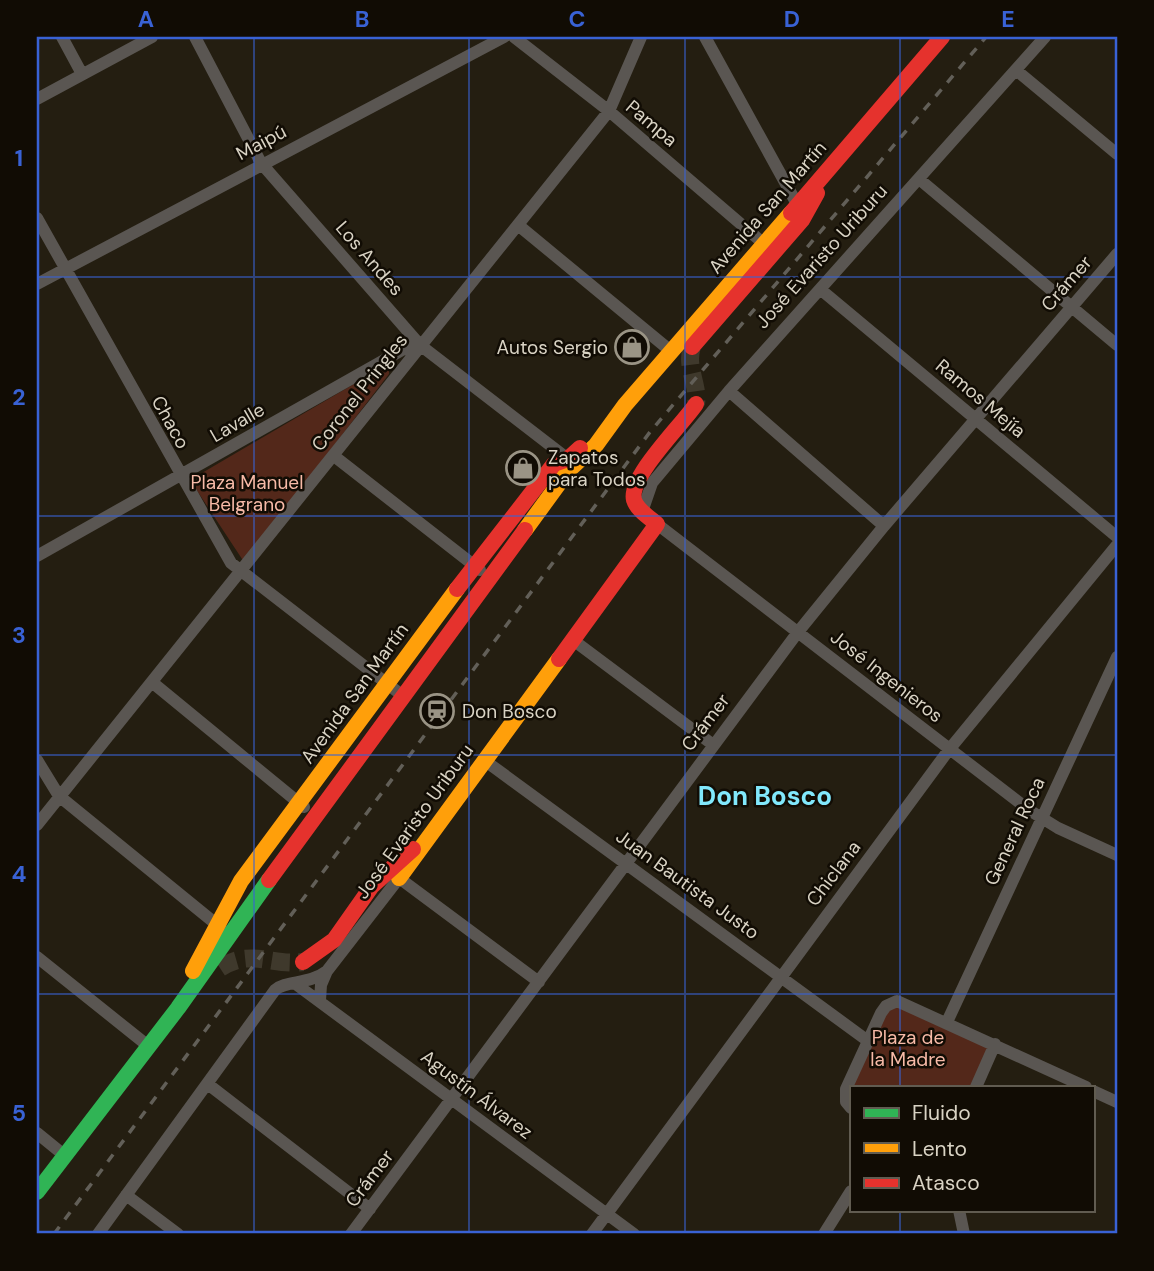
<svg xmlns="http://www.w3.org/2000/svg" width="1154" height="1271" viewBox="0 0 1154 1271" font-family="'DM Sans',sans-serif">
<style>
.green{fill:#53281a}
.lines{fill:none;stroke-linecap:round;stroke-linejoin:round}
.secondary-tunnel{stroke:#3f392c;stroke-width:18;stroke-dasharray:18 9;stroke-linecap:butt}
.street{stroke:#5a5652;stroke-width:12}
.fast{stroke:#30b455;stroke-width:16}
.slow{stroke:#ff9f0a;stroke-width:16}
.jam{stroke:#e5322d;stroke-width:16}
.rail{stroke:#625f58;stroke-width:3.5;stroke-dasharray:9 9;stroke-linecap:butt}
.grid{fill:none;stroke:#3962d5;stroke-width:2;stroke-opacity:0.55}
.labels{text-anchor:middle;stroke-width:5;stroke-linejoin:round;paint-order:stroke}
.street-label{font-size:19px;fill:#d9d3c4;stroke:#110c04}
.poi-label{font-size:19px;fill:#d9d3c4;stroke:#110c04;text-anchor:start}
.park-label{font-size:19px;fill:#f7baa7;stroke:#110c04}
.district-label{font-size:26px;font-weight:bold;fill:#81e8fc;stroke:#110c04}
.neatline{fill:none;stroke:#3962d5;stroke-width:2.5}
.grid-label{font-size:23px;text-anchor:middle;font-weight:bold;fill:#3962d5}
</style>
<rect width="100%" height="100%" fill="#241e11"/>
<path class="green" d="M383,367l6,3v4l-145,188 -54,-82z
M891,1002l104,42 -19,43h-125z"/>
<g class="lines">
<path class="secondary-tunnel" d="M692,347c-7,19 7,38 4,57
M220,968c31,-20 50,-2 83,-6"/>
<path class="street" d="M62,37l20,37
M195,37l66,126 159,182 148,114
M514,37l95,74 154,132
M705,37l92,167
M1016,70l101,84
M37,99l115,-62
M919,179l198,166
M37,218l194,345 172,133
M518,225l154,127
M37,284l467,-247
M820,289l297,248
M729,391l155,135
M334,456l146,114
M642,512l10,-29 77,-92 316,-354
M657,524l372,286 29,18 59,27
M37,556l365,-206 18,-5
M573,640l139,104
M153,683l151,124
M37,760l22,36 162,132
M484,760l384,281
M37,825l572,-714 32,-74
M37,957l110,88
M297,985l337,249
M320,1000l1,-15 6,-14 72,-93 140,104
M947,1022l170,-365
M209,1085l161,124
M976,1087l19,-43
M1093,1091l24,11
M851,1108l-5,-6v-13l35,-76 5,-7 11,-5 189,86
M37,1133l27,22
M126,1195l52,39
M959,1210l5,24
M98,1234l177,-244c11,-10 34,-5 52,-19
M351,1234l447,-602 86,-106 233,-272
M592,1234l356,-483 169,-206
M824,1234l27,-43"/>
<path class="fast" d="M37,1192l141,-184 91,-128"/>
<path class="slow" d="M525,530l43,-59 28,-26 29,-40 166,-192
M399,878l160,-219
M193,971l48,-90 216,-292"/>
<path class="jam" d="M791,213l151,-176
M692,347l110,-127 15,-27
M457,589l97,-125 14,-5 12,-11
M559,659l98,-135c-7,-6 -20,-14 -23,-24 -6,-23 49,-76 62,-96
M269,880l256,-350
M303,962l31,-22 38,-54 41,-37"/>
<path class="rail" d="M54,1234l596,-802 336,-395"/>
</g>
<path class="grid" d="M254,37v1197M469,37v1197M685,37v1197M900,37v1050M37,277h1080M37,516h1080M37,755h1080M37,994h1080M900,1210v24"/>
<defs>
<g id="shop-ring" transform="scale(1.75)"><circle r="9.5" fill="#110c04" stroke="#9a9485" stroke-width="1.5"/><path d="M-5-2.5h2.3a2.7 3.5 0 0 1 5.4 0H5L5.5 6h-11ZM-1.5-2.5h3a1.5 2.3 0 0 0-3 0Z" fill="#9a9485"/></g>
<g id="station-ring" transform="scale(1.75)"><circle r="9.5" fill="#110c04" stroke="#9a9485" stroke-width="1.5"/><path d="M-3-6H3Q5-6 5-4V2Q5 4 3 4L4.5 6H3L1.5 4h-3L-3 6H-4.5L-3 4Q-5 4-5 2V-4Q-5-6-3-6ZM-3.5-4v3h7v-3ZM-3.5 1v1.5H-2V1ZM2 1v1.5H3.5V1Z" fill="#9a9485"/></g>
</defs>
<g fill-rule="evenodd">
<use href="#shop-ring" x="632" y="347"/>
<use href="#shop-ring" x="523" y="468"/>
<use href="#station-ring" x="437" y="711"/>
</g>
<g class="labels">
<g class="street-label">
<text transform="translate(652 123) rotate(40)" y="7">Pampa</text>
<text transform="translate(261 142) rotate(-28)" y="7">Maipú</text>
<text transform="translate(767 207) rotate(-49)" y="7">Avenida San Martín</text>
<text transform="translate(821 256) rotate(-48)" y="7">José Evaristo Uriburu</text>
<text transform="translate(370 258) rotate(49)" y="7">Los Andes</text>
<text transform="translate(1066 283) rotate(-49)" y="7">Crámer</text>
<text transform="translate(359 392) rotate(-52)" y="7">Coronel Pringles</text>
<text transform="translate(981 398) rotate(40)" y="7">Ramos Mejía</text>
<text transform="translate(171 422) rotate(61)" y="7">Chaco</text>
<text transform="translate(237 422) rotate(-30)" y="7">Lavalle</text>
<text transform="translate(887 676) rotate(38)" y="7">José Ingenieros</text>
<text transform="translate(354 693) rotate(-54)" y="7">Avenida San Martín</text>
<text transform="translate(705 722) rotate(-53)" y="7">Crámer</text>
<text transform="translate(414 821) rotate(-54)" y="7">José Evaristo Uriburu</text>
<text transform="translate(1014 831) rotate(-65)" y="7">General Roca</text>
<text transform="translate(833 873) rotate(-53)" y="7">Chiclana</text>
<text transform="translate(688 884) rotate(36)" y="7">Juan Bautista Justo</text>
<text transform="translate(477 1094) rotate(37)" y="7">Agustín Álvarez</text>
<text transform="translate(369 1178) rotate(-53)" y="7">Crámer</text>
</g>
<g class="poi-label">
<text x="608" y="354" text-anchor="end">Autos Sergio</text>
<text x="548" y="464">Zapatos<tspan x="548" dy="22">para Todos</tspan></text>
<text x="462" y="718">Don Bosco</text>
</g>
<g class="park-label">
<text x="247" y="489">Plaza Manuel<tspan x="247" dy="22">Belgrano</tspan></text>
<text x="908" y="1044">Plaza de<tspan x="908" dy="22">la Madre</tspan></text>
</g>
<g class="district-label">
<text x="765" y="805">Don Bosco</text>
</g>
</g>
<rect width="1154" height="1271" fill="none" stroke="#110c04" stroke-width="77"/>
<rect x="850" y="1086" width="245" height="126" fill="#110c04" stroke="#615c51" stroke-width="2"/>
<rect x="864" y="1108" width="35" height="10" fill="#30b455" stroke="#615c51" stroke-width="2"/>
<text x="912" y="1120" font-size="21" fill="#d9d3c4">Fluido</text>
<rect x="864" y="1143" width="35" height="10" fill="#ff9f0a" stroke="#615c51" stroke-width="2"/>
<text x="912" y="1156" font-size="21" fill="#d9d3c4">Lento</text>
<rect x="864" y="1178" width="35" height="10" fill="#e5322d" stroke="#615c51" stroke-width="2"/>
<text x="912" y="1190" font-size="21" fill="#d9d3c4">Atasco</text>
<rect x="38" y="38" width="1078" height="1194" class="neatline"/>
<g class="grid-label">
<text x="146" y="27">A</text>
<text x="362" y="27">B</text>
<text x="577" y="27">C</text>
<text x="792" y="27">D</text>
<text x="1008" y="27">E</text>
<text x="19" y="166">1</text>
<text x="19" y="405">2</text>
<text x="19" y="643">3</text>
<text x="19" y="882">4</text>
<text x="19" y="1121">5</text>
</g>
</svg>
